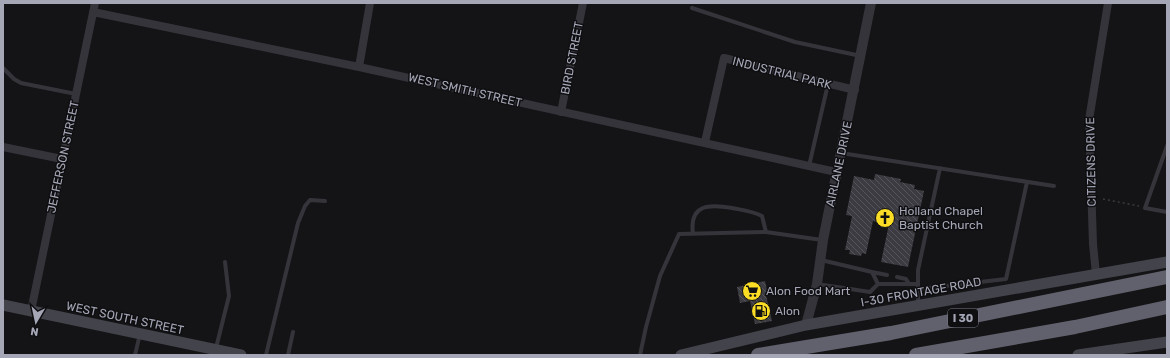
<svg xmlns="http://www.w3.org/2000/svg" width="1170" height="358" viewBox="0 0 1170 358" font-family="Rubik,sans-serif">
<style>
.building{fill:url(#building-back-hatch)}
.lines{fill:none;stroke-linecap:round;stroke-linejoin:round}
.path{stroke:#3a3b42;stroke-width:1.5;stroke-dasharray:2 3;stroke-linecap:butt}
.service{stroke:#35343b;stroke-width:4}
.minor{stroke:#35343b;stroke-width:8}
.tertiary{stroke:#35343b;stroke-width:10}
.secondary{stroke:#42434b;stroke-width:11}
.motorway{stroke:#60616c;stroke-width:14}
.labels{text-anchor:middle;stroke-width:3;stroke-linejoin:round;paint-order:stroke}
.shield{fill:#0f0f11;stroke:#787985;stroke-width:1}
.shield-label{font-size:11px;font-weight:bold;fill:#a5a7b7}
.street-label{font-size:12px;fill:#a5a7b7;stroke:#0f0f11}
.poi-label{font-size:12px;fill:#a5a7b7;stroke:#0f0f11;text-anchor:start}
</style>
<defs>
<pattern id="building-back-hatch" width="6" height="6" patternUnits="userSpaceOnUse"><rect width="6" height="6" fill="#3b3b41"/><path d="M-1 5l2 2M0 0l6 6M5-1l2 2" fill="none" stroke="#54545a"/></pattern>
</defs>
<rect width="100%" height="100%" fill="#141416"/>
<path class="building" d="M875,174l26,5 -1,3 15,3 -1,4 10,2 -16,76 -27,-5 8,-38 -16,-3 -7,33 -4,-1 -1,3 -12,-2 1,-4h-5l7,-34 -6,-1 8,-39 20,4z
M765,281l3,14h-2l6,26 -17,3 -5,-23 -10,2 -3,-16z"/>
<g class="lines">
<path class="path" d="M1103,199l36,7"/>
<path class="service" d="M692,8l103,34 66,14
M3,68l11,11 7,4 55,11
M1167,146l-22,62 22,4
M841,153l213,33
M809,166l19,-82
M693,234c-4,-30 16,-30 39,-26 10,2 20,3 30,8l4,16
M821,260l51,12 6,12
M872,272l15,3
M897,277l9,2 3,5
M817,284l53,8 8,-8h40
M919,289l87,-10 21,-97
M918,305v-35l22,-102
M216,348l13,-52 -4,-34
M135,355l5,-21
M266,355l32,-132 7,-17 5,-6 15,1
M288,355l5,-23
M640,355l6,-28 14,-51 19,-42 87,-2 56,8"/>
<path class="minor" d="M93,12l266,55 477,105
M359,67l11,-64
M561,112l22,-109
M705,142l19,-84 131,32
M3,147l59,12
M1096,274l-3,-30 -4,-124 19,-117
M31,311l64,-308"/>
<path class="tertiary" d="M806,325l11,-41 6,-44 48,-237"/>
<path class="secondary" d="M3,305l238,50
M681,355l125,-30 361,-63
M1078,355l89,-13"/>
<path class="motorway" d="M758,355l133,-22 276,-56
M916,355l159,-28 92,-20"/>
</g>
<defs>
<g id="church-disc" transform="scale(1)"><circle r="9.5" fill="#fcdd25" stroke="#0f0f11"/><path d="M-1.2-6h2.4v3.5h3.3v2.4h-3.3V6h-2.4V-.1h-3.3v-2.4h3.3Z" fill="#111"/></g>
<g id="supermarket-disc" transform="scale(1)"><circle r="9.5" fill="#fcdd25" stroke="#0f0f11"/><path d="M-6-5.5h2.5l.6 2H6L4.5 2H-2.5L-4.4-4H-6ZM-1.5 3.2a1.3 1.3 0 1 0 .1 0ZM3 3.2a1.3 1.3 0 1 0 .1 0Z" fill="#111"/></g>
<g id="fuel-disc" transform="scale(1)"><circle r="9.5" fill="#fcdd25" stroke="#0f0f11"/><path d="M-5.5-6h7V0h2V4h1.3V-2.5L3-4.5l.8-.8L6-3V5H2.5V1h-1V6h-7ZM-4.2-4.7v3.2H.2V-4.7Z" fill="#111"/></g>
</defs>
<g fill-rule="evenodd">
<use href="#church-disc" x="885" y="218"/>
<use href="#supermarket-disc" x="752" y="291"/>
<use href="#fuel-disc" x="761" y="311"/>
</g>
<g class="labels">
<rect class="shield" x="948" y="309" width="30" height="18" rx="3"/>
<g class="shield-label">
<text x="963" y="322">I 30</text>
</g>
<g class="street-label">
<text transform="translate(572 58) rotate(-79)" y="4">BIRD STREET</text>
<text transform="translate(782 73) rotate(14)" y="4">INDUSTRIAL PARK</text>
<text transform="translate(465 90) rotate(13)" y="4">WEST SMITH STREET</text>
<text transform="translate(63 157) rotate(-78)" y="4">JEFFERSON STREET</text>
<text transform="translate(1091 162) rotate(-91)" y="4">CITIZENS DRIVE</text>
<text transform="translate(839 164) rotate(-78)" y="4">AIRLANE DRIVE</text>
<text transform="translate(921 292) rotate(-10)" y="4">I-30 FRONTAGE ROAD</text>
<text transform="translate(125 318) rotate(12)" y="4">WEST SOUTH STREET</text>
</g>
<g class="poi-label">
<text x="899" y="215">Holland Chapel<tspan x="899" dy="14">Baptist Church</tspan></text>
<text x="766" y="295">Alon Food Mart</text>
<text x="775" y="315">Alon</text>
</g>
</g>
<rect width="1170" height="358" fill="none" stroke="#a5a7b7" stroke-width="8"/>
<g transform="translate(36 322) rotate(189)" stroke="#0f0f11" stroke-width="3" paint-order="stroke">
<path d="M0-3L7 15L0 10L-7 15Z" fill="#a5a7b7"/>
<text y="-6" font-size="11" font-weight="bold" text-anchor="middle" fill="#a5a7b7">N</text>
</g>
</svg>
